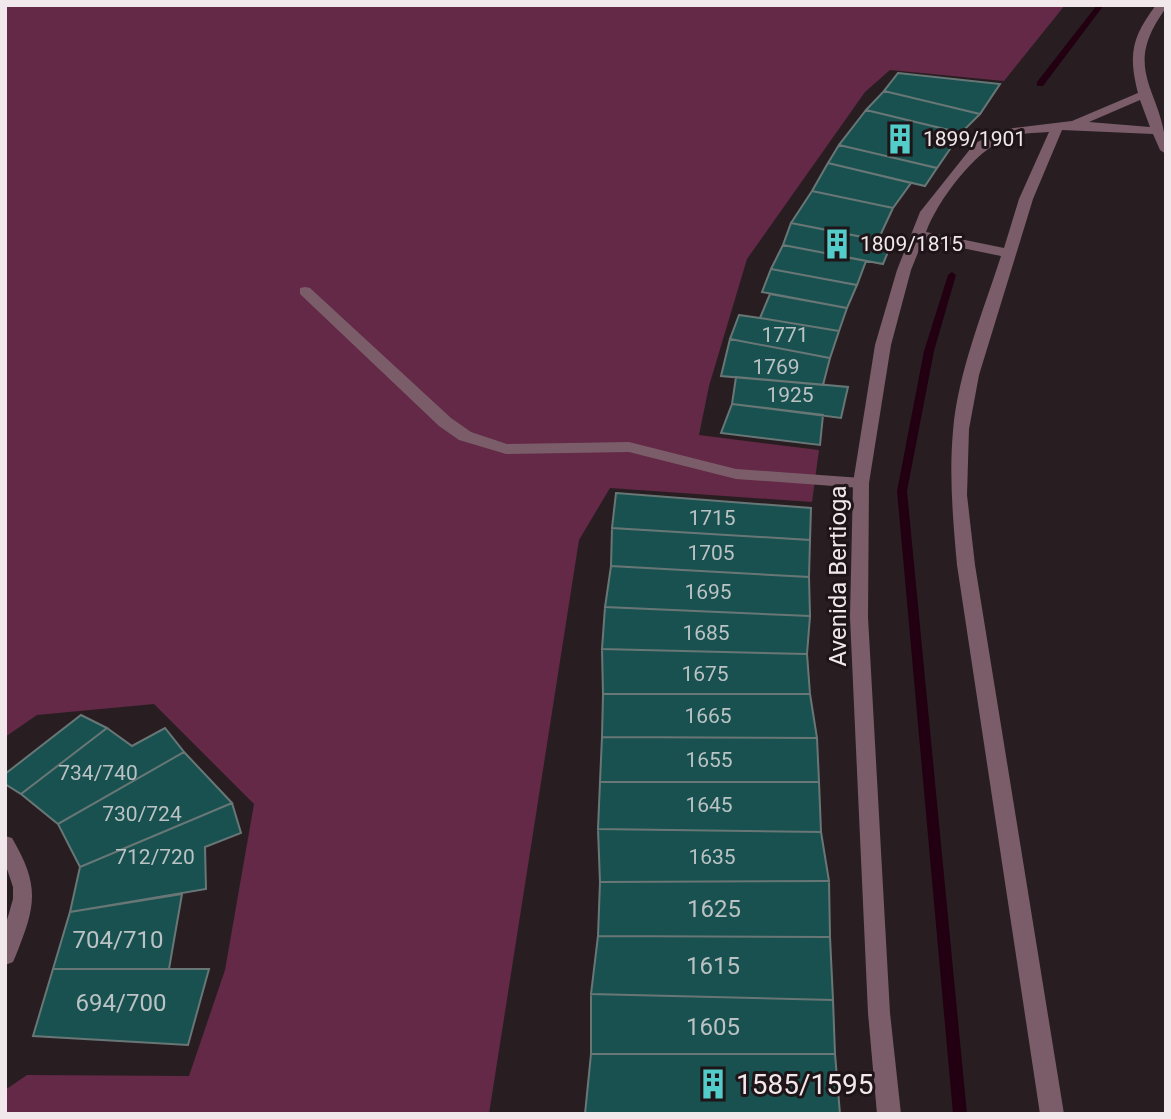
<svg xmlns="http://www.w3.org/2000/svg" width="1171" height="1119" viewBox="0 0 1171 1119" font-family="Roboto,sans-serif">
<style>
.green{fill:#632946}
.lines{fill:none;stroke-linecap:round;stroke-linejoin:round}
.stream{fill:#201;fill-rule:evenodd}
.building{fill:#18514f;stroke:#687776;stroke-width:2}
.minor{fill:#7b5d6a;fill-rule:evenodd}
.tertiary{fill:#7b5d6a;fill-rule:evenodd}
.labels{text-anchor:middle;stroke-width:6;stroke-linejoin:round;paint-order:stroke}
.far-poi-label{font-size:21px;fill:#f0e8eb;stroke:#1f1519;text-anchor:start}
.number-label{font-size:21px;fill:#bac2c4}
.street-label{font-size:24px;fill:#f0e8eb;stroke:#1f1519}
.near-number-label{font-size:24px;fill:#bac2c4}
.near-poi-label{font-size:28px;fill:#f0e8eb;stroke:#1f1519;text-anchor:start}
</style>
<rect width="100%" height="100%" fill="#281e22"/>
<path class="green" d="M5,5h1060l-61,76 -114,-11 -25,22 -118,167 -38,127 -10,49 120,15 -7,52 -202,-14 -31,52 -90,574h-484v-24l22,-15 162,1 36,-106 29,-166 -100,-100 -117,11 -32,22z"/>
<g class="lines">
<path class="stream" d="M1097,5h7l-61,81h-6v-4z
M952,272l4,3 -22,76 -27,140 60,623h-14l-56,-623 27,-140 24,-76z"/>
</g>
<path class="building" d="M898,73l102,11 -20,30 -96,-23z
M884,91l96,23 -19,19 -95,-23z
M866,110l95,23 -24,35 -98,-23z
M839,145l98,23 -12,18 -97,-23z
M828,163l83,20 -18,25 -81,-17z
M812,191l81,17 -15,32 -87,-17z
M791,223l87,17 14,2 -9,22 -100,-19z
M783,245l83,16 -9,24 -86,-16z
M771,269l86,16 -10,23 -85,-16z
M770,294l77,14 -8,23 -79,-13z
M739,315l21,3 79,13 -9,27 -100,-19z
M730,339l100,19 -7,27 -102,-9z
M736,377l112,10 -7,31 -109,-14z
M732,404l91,11 -3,30 -99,-12z
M616,493l195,15 -1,32 -198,-12z
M612,528l198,12 -1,37 -198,-11z
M611,566l198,11 1,39 -205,-9z
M605,607l205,9 -3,38 -205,-5z
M602,649l205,5 3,40h-207z
M603,694h207l7,44 -215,-1z
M81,715l26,13 -86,66 -16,-10v-10z
M107,728l25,18 33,-18 19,24 -126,72 -37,-30z
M602,737l215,1 2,44h-219z
M184,752l48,51 -152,64 -22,-43z
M600,782h219l2,50 -223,-3z
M232,803l9,30 -36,14 1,42 -136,23 10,-45z
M598,829l223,3 8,49 -229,1z
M829,881l1,56 -232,-1 2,-54z
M182,894l-13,75h-116l17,-57z
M598,936l232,1 3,63 -242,-6z
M53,969h156l-21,76 -155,-9z
M591,994l242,6 2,54h-244z
M591,1054h244l5,60h-255z"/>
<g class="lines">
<path class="minor" d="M305,287l5,1 141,130 20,14 36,12 122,-2 107,27 125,9 8,5 -8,5 -125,-9 -107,-27 -123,2 -47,-14 -20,-14 -139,-132v-6z
M5,836l7,2c28,48 24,67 4,117l-3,7 -8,3v-38l8,-28v-12l-8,-24z"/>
<path class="tertiary" d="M1156,5h10v3c-48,65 0,83 0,146l-6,-4 -7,-16 -91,-4 -29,69 -54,176 -10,54 -2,66 8,70 89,549h-24l-83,-549c-4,-45 -8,-89 -4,-134 5,-59 30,-119 48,-175l-78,-16 -12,30 -20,75 -22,138 -1,134 22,396 11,101h-24l-9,-101 -18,-396 3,-134 22,-138 22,-75 23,-58 55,-69 31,-14 66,-8 66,-28c-10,-39 -6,-56 18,-88zM1140,100l10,27 -61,-5zM1049,132l-30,67 -15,49 -78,-16c12,-32 48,-80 80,-94 12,-5 30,-5 43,-6z"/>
</g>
<defs>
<g id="building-bare" transform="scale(2.415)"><path d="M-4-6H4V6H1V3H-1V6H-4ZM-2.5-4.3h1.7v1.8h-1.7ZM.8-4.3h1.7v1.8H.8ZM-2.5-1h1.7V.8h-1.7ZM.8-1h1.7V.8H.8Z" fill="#53cdc9" stroke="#1f1519" stroke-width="2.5" paint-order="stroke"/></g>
</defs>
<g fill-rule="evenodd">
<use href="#building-bare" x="900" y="139"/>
<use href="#building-bare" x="837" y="244"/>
<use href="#building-bare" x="713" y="1084"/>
</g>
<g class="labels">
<g class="far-poi-label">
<text x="923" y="146">1899/1901</text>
<text x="860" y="251">1809/1815</text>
</g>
<g class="number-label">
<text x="785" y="342">1771</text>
<text x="776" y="374">1769</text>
<text x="790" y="402">1925</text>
<text x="712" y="525">1715</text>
<text x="711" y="560">1705</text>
<text x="708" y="599">1695</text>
<text x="706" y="640">1685</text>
<text x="705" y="681">1675</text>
<text x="708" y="723">1665</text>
<text x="709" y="767">1655</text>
<text x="98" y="780">734/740</text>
<text x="709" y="812">1645</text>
<text x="142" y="821">730/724</text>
<text x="155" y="864">712/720</text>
<text x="712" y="864">1635</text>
</g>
<g class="street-label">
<text transform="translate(838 576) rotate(-90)" y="8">Avenida Bertioga</text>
</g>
<g class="near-number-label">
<text x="714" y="917">1625</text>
<text x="118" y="948">704/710</text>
<text x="713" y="974">1615</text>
<text x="121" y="1011">694/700</text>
<text x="713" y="1035">1605</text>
</g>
<g class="near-poi-label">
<text x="736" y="1094">1585/1595</text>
</g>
</g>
<rect width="1171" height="1119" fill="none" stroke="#f0e8eb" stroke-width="14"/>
</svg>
